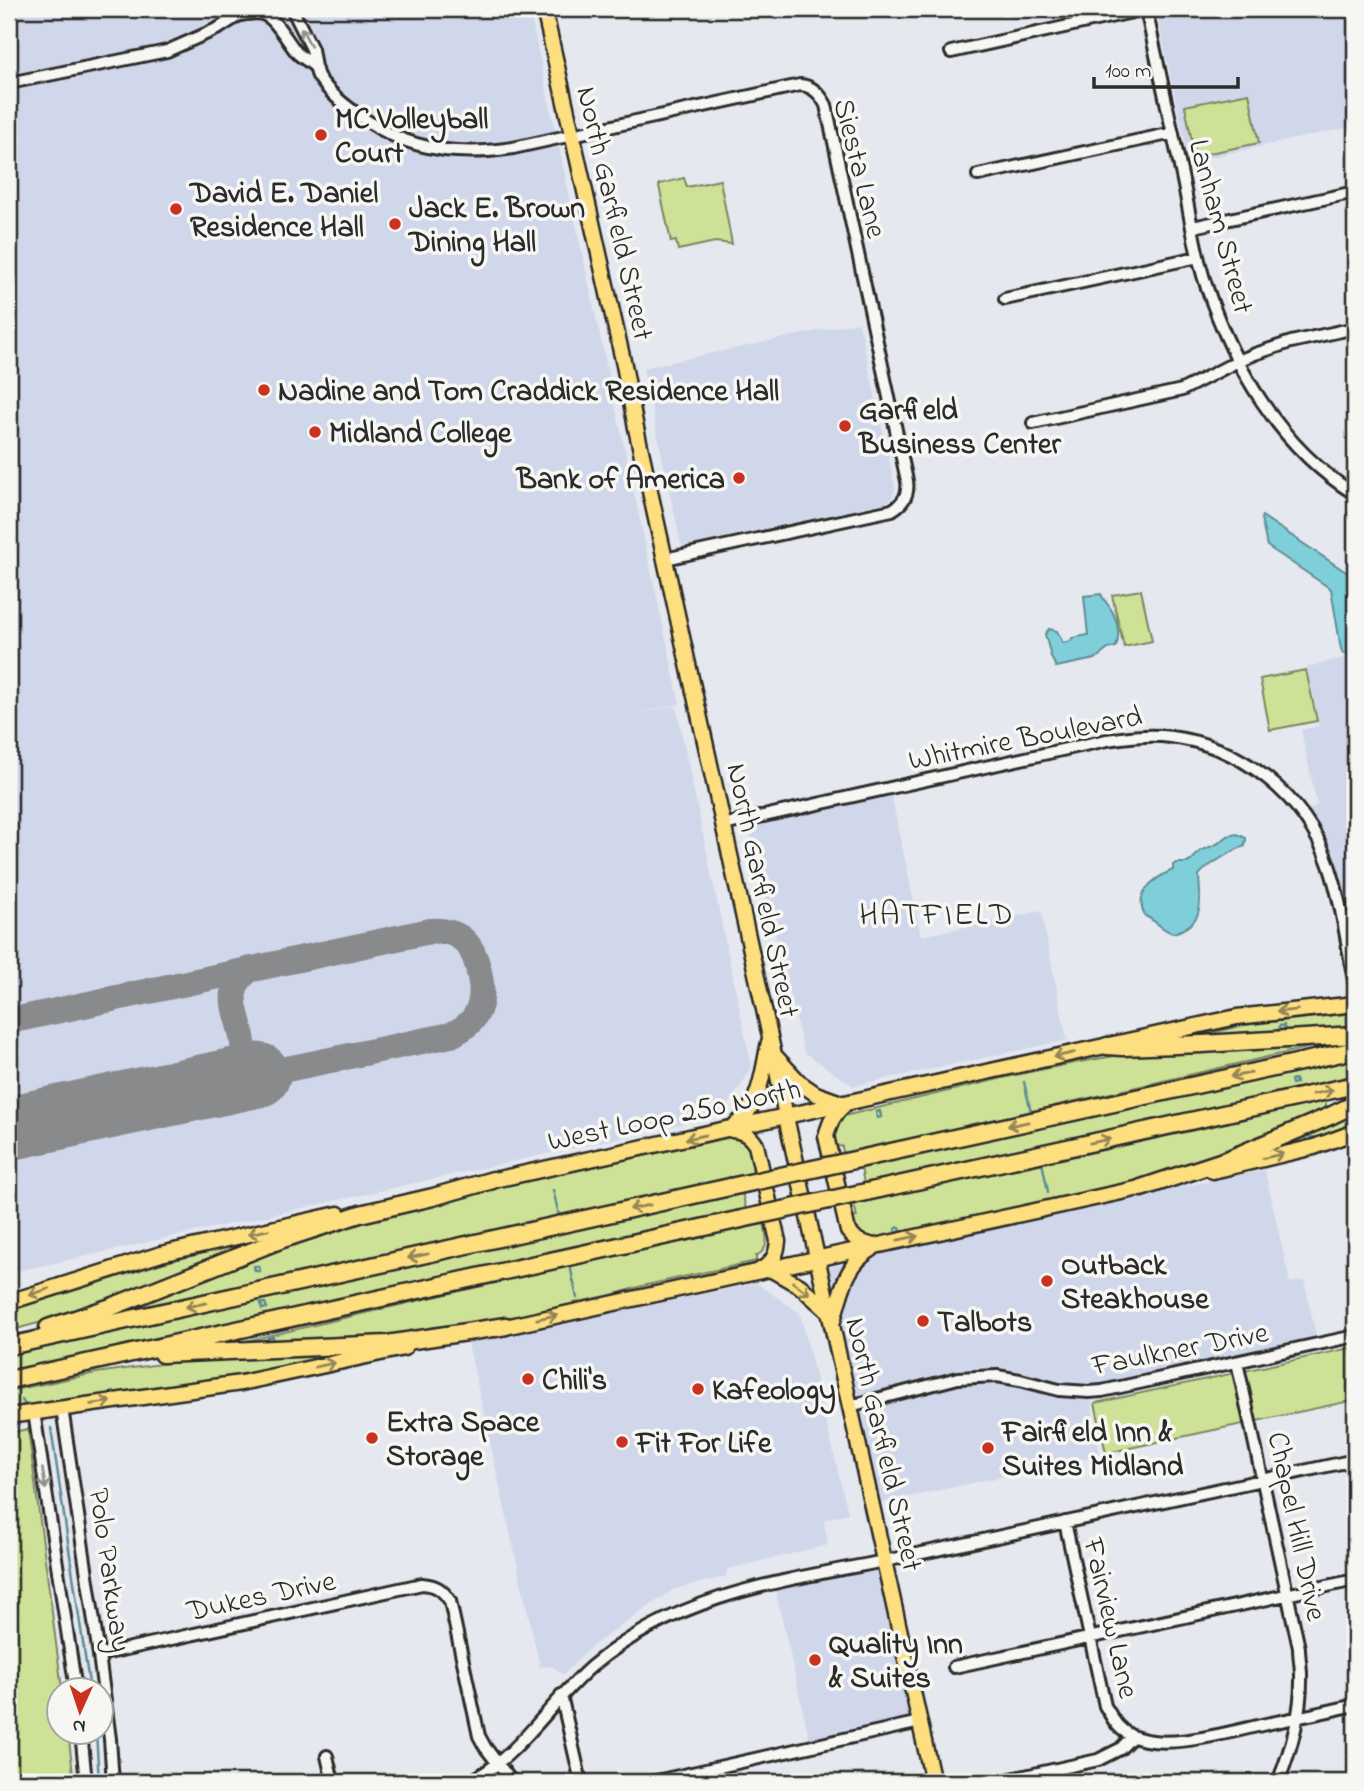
<svg xmlns="http://www.w3.org/2000/svg" width="1364" height="1791" viewBox="0 0 1364 1791" font-family="'Indie Flower',sans-serif">
<style>
.built{fill:#d1d7ea}
.green{fill:#cee297;stroke:#7c8661;stroke-width:2}
.water{fill:#7fcfdb;stroke:#5d8d95;stroke-width:2}
.lines{fill:none;stroke-linecap:round;stroke-linejoin:round}
.stream{stroke:#5d8d95;stroke-width:2.5}
.taxiway{stroke:#888a8c;stroke-width:26}
.runway{stroke:#888a8c;stroke-width:65}
.minor-casing{stroke:#2b2b2b;stroke-width:16}
.major-casing{stroke:#2b2b2b;stroke-width:19}
.highway-casing{stroke:#2b2b2b;stroke-width:21}
.minor{stroke:#f6f6f2;stroke-width:10}
.major{stroke:#fedf80;stroke-width:14}
.highway{stroke:#fedf80;stroke-width:16}
.highway-bridge-casing{stroke:#2b2b2b;stroke-width:21;stroke-linecap:butt}
.highway-bridge{stroke:#fedf80;stroke-width:16}
.oneway{stroke:#90908e}
.oneway2{stroke:#948556}
.poi-dot{fill:#c8321e;stroke:#f6f6f2;stroke-width:2.5}
.labels{text-anchor:middle;stroke-width:7;stroke-linejoin:round;paint-order:stroke}
.poi-label{font-size:30px;font-weight:bold;fill:#2b2b2b;stroke:#f6f6f2;text-anchor:start}
.street-label{font-size:30px;fill:#2b2b2b;stroke:#f6f6f2}
.neighbourhood-label{font-size:32px;letter-spacing:2px;fill:#2b2b2b;stroke:#f6f6f2}
</style>
<rect width="100%" height="100%" fill="#e5e8ee"/>
<filter id="ink" filterUnits="userSpaceOnUse"><feTurbulence type="fractalNoise" baseFrequency=".0143" numOctaves="2"/><feDisplacementMap in="SourceGraphic" scale="14" xChannelSelector="R" yChannelSelector="G"/><feConvolveMatrix kernelMatrix="1 2 1 2 8 2 1 2 1" color-interpolation-filters="sRGB"/></filter>
<g filter="url(#ink)">
<path class="built" d="M9,9h520l151,695 -55,12 51,-10 76,362 -30,47 -713,158z
M1156,9h199v117l-166,36z
M859,322l36,165 -2,10 -5,5 -204,44 -3,-2 -38,-176z
M1355,655v333l-20,-101 -33,-73 15,-9 -16,-75 18,-4 -12,-59z
M890,789l31,147 120,-25 26,129 -214,46 -49,-34 -57,-231z
M1265,1170l25,113 14,-3 14,65 -228,48 10,62 -228,50 -53,-235 101,-27 186,-41z
M756,1283l44,30 48,200 -24,7 4,25 -100,24 -3,8 -51,12 -82,57 -29,29 -11,-9 -12,1 -72,-324z
M884,1559l36,163 -109,24 -37,-162z"/>
<path class="green" d="M1249,93l10,50 -64,13 -10,-50z
M684,178l3,9 33,-7 12,64 -17,-2 -37,8 -2,-9 -5,1 -12,-56 1,-2z
M1141,590l11,51 -28,6 -12,-52z
M1306,670l11,51 -47,9 -10,-51z
M1355,1013v14l-148,10v-3l37,-9z
M1311,1041v6l-414,95 -54,11 -1,-7 -8,1c-3,-12 0,-22 10,-31l176,-42 54,-11 46,-8 100,-9z
M1355,1058v19l-491,107 -3,-17z
M1325,1100l3,13 -139,54 -59,17 -251,55c-17,1 -23,-5 -29,-21l7,-1 -3,-13z
M1355,1112v14l-55,19 -55,14z
M737,1136l10,4 11,24 -6,1 1,8 -611,134h-14l30,-14 215,-79z
M742,1192l4,17 -737,162v-18z
M764,1223c3,14 6,26 -8,33v5l-114,25 -54,16 -108,23 -59,10 -173,12 -2,-6 324,-76z
M252,1241l2,4 -172,66 -73,20v-20l166,-52z
M1355,1347v53l-249,53 -11,-50z
M341,1352l1,3 -104,23 -229,32v-19l87,-18 72,-10 43,-4z
M28,1429l34,260 -2,1v42h8l6,50h-65v-349z"/>
<path class="water" d="M1262,516l93,62v75l-12,1 -2,-5 -10,-60 -64,-43 -6,-28z
M1101,594c3,7 9,12 12,19 5,10 7,24 3,34l-8,2 -13,10 -39,8 -5,-10 -6,-23 4,-5 8,2 6,12 8,-2 1,-3 16,-3 -4,-39z
M1237,834l9,4 -1,8c-10,3 -39,20 -46,29 1,28 7,48 -26,58 -12,-3 -17,-13 -28,-17 -12,-23 9,-38 28,-46v-5l3,-2h11l4,-2 9,-10 17,-7 11,-8z"/>
<g class="lines">
<path class="stream" d="M1284,1025v5h-5v-4z
M1295,1079l1,4 -4,1 -1,-4z
M1024,1082l7,30
M880,1111l1,6 -4,1 -1,-6z
M1309,1134l1,4 3,-1 1,3 -8,2 -1,-7z
M1042,1162l6,30
M553,1190l6,25
M900,1227l1,5 -5,1 -1,-4z
M570,1265l7,33
M254,1266h5l1,5h-5z
M139,1269l9,-2
M78,1289l9,-3
M261,1303h4l2,5 -5,1z
M273,1337l2,5 -5,1 -2,-5z
M22,1400l5,8
M51,1428l39,262
M96,1732l3,50"/>
<path class="taxiway" d="M9,1021l421,-90c34,-2 45,17 50,46 3,14 2,30 -7,42 -6,8 -14,12 -22,16l-193,40
M221,1083c57,-35 -19,-83 30,-114"/>
<path class="runway" d="M9,1128l249,-53"/>
<g class="minor-casing">
<path id="minor" d="M292,9l20,40 3,18
M1146,9c12,55 24,111 36,167 8,36 12,74 24,109 27,81 74,163 149,209
M241,15c11,-2 21,-4 30,4 9,8 18,24 26,34 5,5 12,8 17,13 4,5 1,4 4,10 11,18 34,35 51,46 43,29 94,34 144,26l287,-63c13,1 20,9 26,20l81,376c2,13 -3,22 -15,29l-227,49
M951,52l195,-43
M9,83l158,-32 52,-23 25,-16
M978,175l195,-42
M1193,227l162,-35
M1005,299l193,-42
M1033,423l149,-33 56,-29 17,-7 36,-12 64,-14
M1348,489l7,-13
M723,825l384,-85c21,-3 42,-6 64,-3 71,9 134,59 158,128 13,38 18,81 26,120
M1237,1362l62,286c0,9 2,18 2,27 1,36 -10,75 -23,107
M850,1406l108,-28 39,-2 23,4 39,10 30,2 13,-1 253,-55
M62,1408l37,247 11,84 3,43
M34,1412l42,278
M1065,1522l40,184c8,12 10,21 25,29 34,17 99,-3 136,-11 30,-6 60,-12 89,-19
M99,1655l323,-71c14,1 20,5 28,17l29,135 6,11 27,35
M954,1667l401,-87
M561,1695l20,87
M81,1732l5,50
M327,1756l6,26
M469,1782c51,-26 81,-80 123,-116 85,-71 188,-85 293,-105l470,-101
M652,1782l268,-60
M997,1782l101,-22 22,-11 13,-13"/>
</g>
<g class="major-casing">
<path id="major" d="M544,9l80,356 12,63 138,627 12,62 147,665
M774,1055l26,28 16,11 28,10
M844,1105c-11,9 -14,18 -18,31l22,95 10,10 15,5
M733,1127c28,-21 29,-53 36,-85
M732,1130c11,1 18,5 24,15l22,96c-1,14 -6,23 -18,29
M1213,1171l101,-24 41,-15
M485,1182l752,-165 118,-13
M770,1269l30,17 28,25
M9,1302l152,-48 177,-40
M832,1324c8,-27 13,-61 40,-75
M496,1329l653,-143
M9,1416l232,-33 163,-35"/>
</g>
<g class="highway-casing">
<path id="highway" d="M1107,1046l15,1 80,-3 153,-9
M859,1159l496,-109
M1141,1188l88,-29 101,-43 25,-12
M866,1192l489,-107
M48,1328l63,-21 169,-67 80,-26 73,-17 60,-17
M9,1346l721,-159
M162,1354l225,-10 119,-18
M9,1380l728,-160"/>
</g>
<use href="#minor" class="minor"/>
<use href="#major" class="major"/>
<use href="#highway" class="highway"/>
<g class="highway-bridge-casing">
<path id="highway-bridge" d="M730,1187l129,-28
M737,1220l129,-28"/>
</g>
<use href="#highway-bridge" class="highway-bridge"/>
</g>
<defs><path id="oneway-shaft" d="M-6 0H5M1.5-3L5.5 0L1.5 3" fill="none" stroke-width="1.6" stroke-linecap="round" stroke-linejoin="round" transform="scale(1.75)"/></defs>
<g class="oneway">
<use href="#oneway-shaft" transform="translate(306 37) rotate(-117)"/>
<use href="#oneway-shaft" transform="translate(44 1479) rotate(81)"/>
</g>
<g class="oneway2">
<use href="#oneway-shaft" transform="translate(1287 1011) rotate(174)"/>
<use href="#oneway-shaft" transform="translate(1064 1055) rotate(167)"/>
<use href="#oneway-shaft" transform="translate(1241 1075) rotate(168)"/>
<use href="#oneway-shaft" transform="translate(1323 1092) rotate(-12)"/>
<use href="#oneway-shaft" transform="translate(1018 1124) rotate(168)"/>
<use href="#oneway-shaft" transform="translate(696 1137) rotate(168)"/>
<use href="#oneway-shaft" transform="translate(1100 1141) rotate(-12)"/>
<use href="#oneway-shaft" transform="translate(1273 1156) rotate(-13)"/>
<use href="#oneway-shaft" transform="translate(640 1207) rotate(168)"/>
<use href="#oneway-shaft" transform="translate(258 1232) rotate(168)"/>
<use href="#oneway-shaft" transform="translate(908 1238) rotate(-12)"/>
<use href="#oneway-shaft" transform="translate(418 1256) rotate(168)"/>
<use href="#oneway-shaft" transform="translate(801 1288) rotate(36)"/>
<use href="#oneway-shaft" transform="translate(39 1292) rotate(162)"/>
<use href="#oneway-shaft" transform="translate(196 1305) rotate(168)"/>
<use href="#oneway-shaft" transform="translate(547 1317) rotate(-12)"/>
<use href="#oneway-shaft" transform="translate(325 1365) rotate(-12)"/>
<use href="#oneway-shaft" transform="translate(101 1403) rotate(-8)"/>
</g>
</g>
<g class="poi-dot">
<circle cx="321" cy="135" r="7"/>
<circle cx="176" cy="209" r="7"/>
<circle cx="395" cy="224" r="7"/>
<circle cx="264" cy="390" r="7"/>
<circle cx="845" cy="426" r="7"/>
<circle cx="315" cy="432" r="7"/>
<circle cx="739" cy="478" r="7"/>
<circle cx="1047" cy="1281" r="7"/>
<circle cx="923" cy="1321" r="7"/>
<circle cx="528" cy="1379" r="7"/>
<circle cx="698" cy="1389" r="7"/>
<circle cx="372" cy="1438" r="7"/>
<circle cx="622" cy="1442" r="7"/>
<circle cx="988" cy="1448" r="7"/>
<circle cx="815" cy="1660" r="7"/>
</g>
<g class="labels">
<g class="poi-label">
<text x="335" y="128">MC Volleyball<tspan x="335" dy="34">Court</tspan></text>
<text x="190" y="202">David E. Daniel<tspan x="190" dy="34">Residence Hall</tspan></text>
<text x="409" y="217">Jack E. Brown<tspan x="409" dy="34">Dining Hall</tspan></text>
<text x="278" y="400">Nadine and Tom Craddick Residence Hall</text>
<text x="859" y="419">Garfield<tspan x="859" dy="34">Business Center</tspan></text>
<text x="329" y="442">Midland College</text>
<text x="725" y="488" text-anchor="end">Bank of America</text>
<text x="1061" y="1274">Outback<tspan x="1061" dy="34">Steakhouse</tspan></text>
<text x="937" y="1331">Talbots</text>
<text x="542" y="1389">Chili's</text>
<text x="712" y="1399">Kafeology</text>
<text x="386" y="1431">Extra Space<tspan x="386" dy="34">Storage</tspan></text>
<text x="1002" y="1441">Fairfield Inn &amp;<tspan x="1002" dy="34">Suites Midland</tspan></text>
<text x="636" y="1452">Fit For Life</text>
<text x="829" y="1653">Quality Inn<tspan x="829" dy="34">&amp; Suites</tspan></text>
</g>
<g class="street-label">
<text transform="translate(861 168) rotate(76)" y="10">Siesta Lane</text>
<text transform="translate(616 213) rotate(77)" y="10">North Garfield Street</text>
<text transform="translate(1222 226) rotate(75)" y="10">Lanham Street</text>
<text transform="translate(1025 737) rotate(-11)" y="10">Whitmire Boulevard</text>
<text transform="translate(764 890) rotate(78)" y="10">North Garfield Street</text>
<text transform="translate(674 1114) rotate(-12)" y="10">West Loop 250 North</text>
<text transform="translate(1180 1348) rotate(-11)" y="10">Faulkner Drive</text>
<text transform="translate(885 1444) rotate(77)" y="10">North Garfield Street</text>
<text transform="translate(1298 1526) rotate(78)" y="10">Chapel Hill Drive</text>
<text transform="translate(111 1570) rotate(82)" y="10">Polo Parkway</text>
<text transform="translate(261 1595) rotate(-12)" y="10">Dukes Drive</text>
<text transform="translate(1112 1618) rotate(77)" y="10">Fairview Lane</text>
</g>
<g class="neighbourhood-label">
<text x="937" y="924">HATFIELD</text>
</g>
</g>
<rect width="1364" height="1791" fill="none" stroke="#f6f6f2" stroke-width="35"/>
<rect x="18" y="18" width="1329" height="1756" fill="none" stroke="#2b2b2b" stroke-width="2.5" filter="url(#ink)"/>
<g transform="translate(80 1711) rotate(183)"><circle r="33" fill="#f6f6f2" stroke="#a5a5a2" stroke-width="2"/>
<path d="M0-5L12 26L0 18L-12 26Z" fill="#c8321e"/>
<text y="-10" font-size="19" font-weight="bold" text-anchor="middle" fill="#2b2b2b">N</text>
</g>
<path d="M1094 77v10h144v-10" fill="none" stroke="#2b2b2b" stroke-width="3.5"/>
<text x="1105" y="77" font-size="21" fill="#2b2b2b" stroke="#f6f6f2" stroke-width="5" paint-order="stroke">100 m</text>
</svg>
